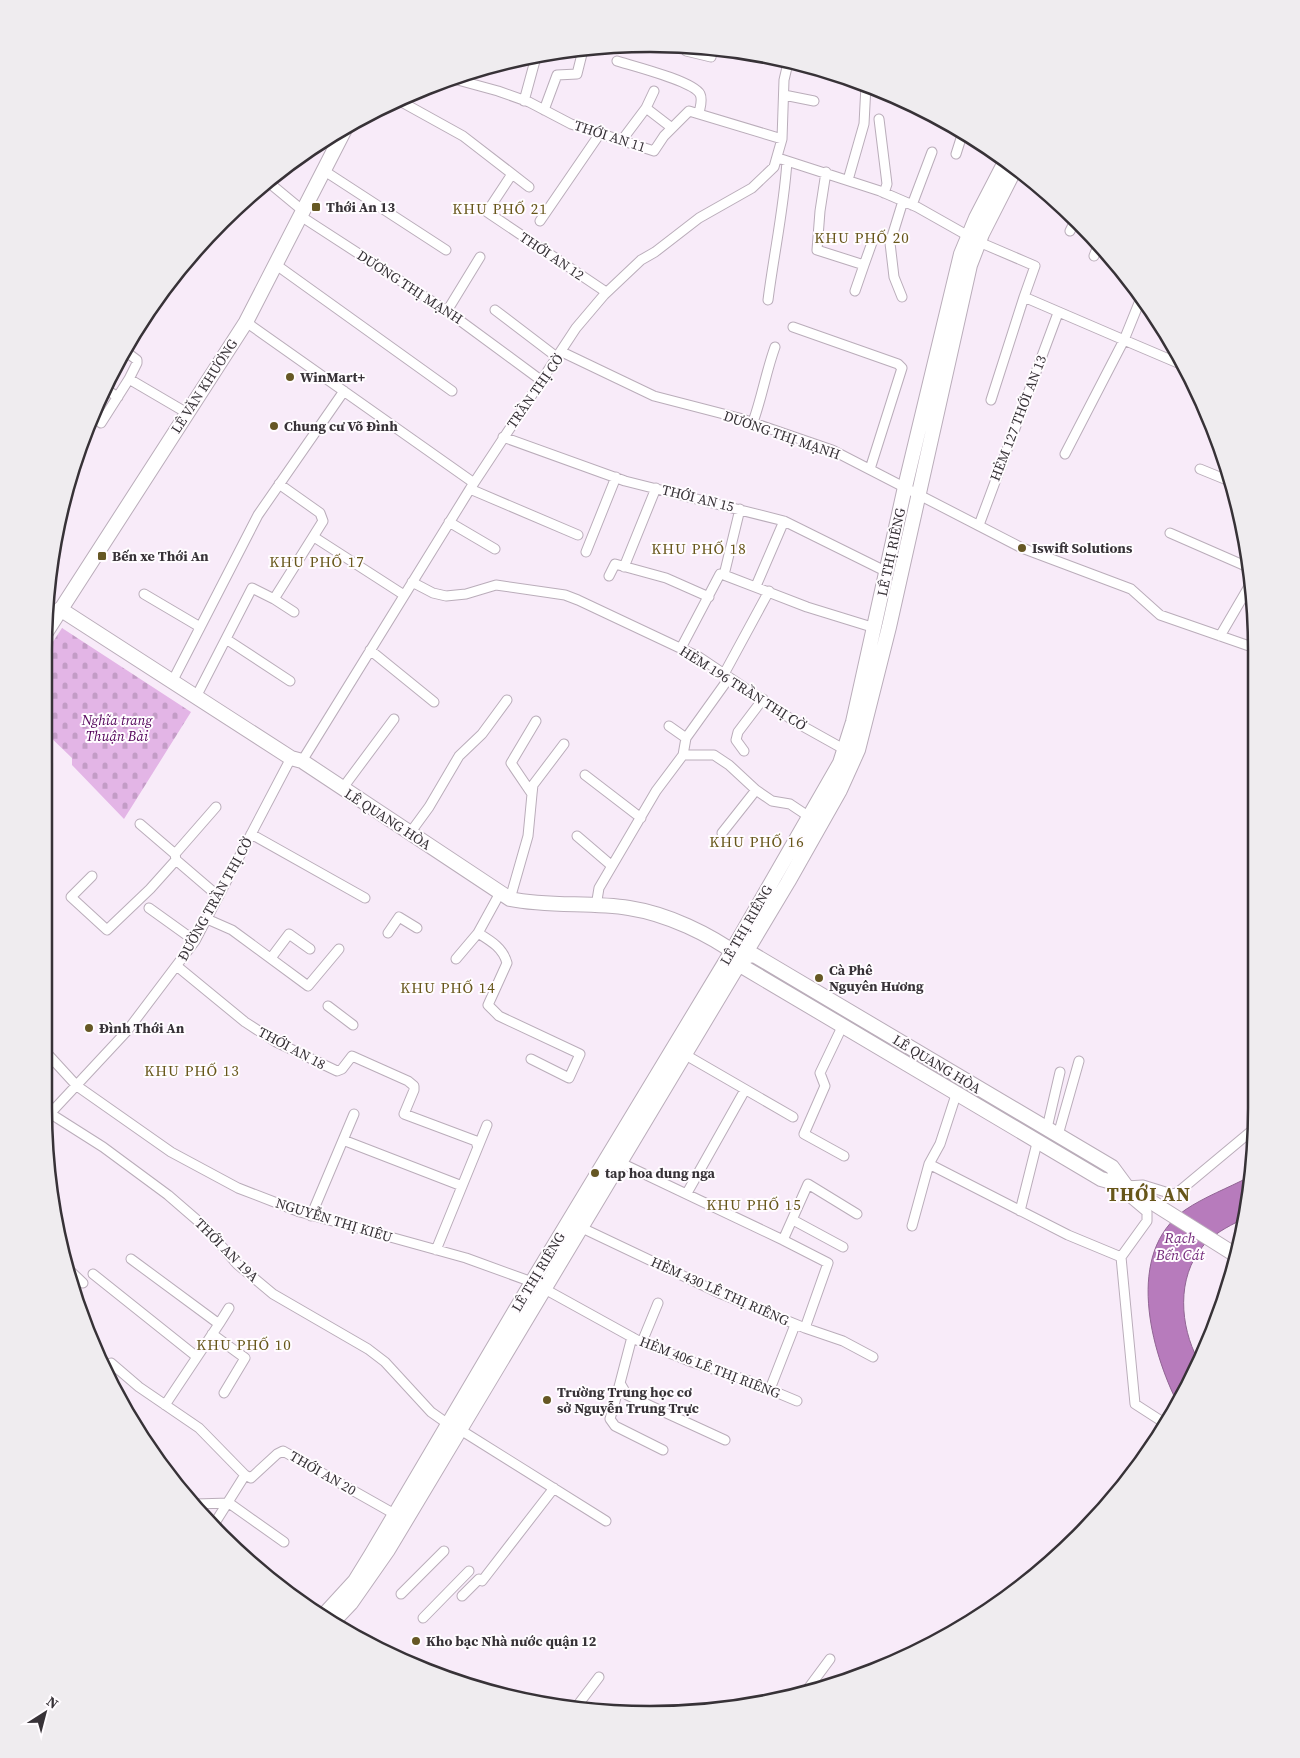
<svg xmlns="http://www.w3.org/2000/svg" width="1300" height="1758" font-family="'Source Serif 4',serif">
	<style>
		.cemetery { fill: url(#cemetery-stones) }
		.water { fill: #b77bbc; stroke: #916594 }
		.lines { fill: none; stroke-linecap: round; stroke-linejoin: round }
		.street-casing { stroke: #baadba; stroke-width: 11 }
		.secondary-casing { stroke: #baadba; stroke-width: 16 }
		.street { stroke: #fff; stroke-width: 9 }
		.secondary { stroke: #fff; stroke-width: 14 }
		.poi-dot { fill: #665724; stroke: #fffcff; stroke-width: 2 }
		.labels { text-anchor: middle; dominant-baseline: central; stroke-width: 4; stroke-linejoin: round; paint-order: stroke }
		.street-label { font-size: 14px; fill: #373237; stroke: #fffcff }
		.poi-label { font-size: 14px; font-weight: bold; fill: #373237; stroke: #fffcff; text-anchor: start }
		.park-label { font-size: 14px; font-style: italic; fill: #520159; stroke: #fffcff }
		.neighbourhood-label { font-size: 15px; letter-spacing: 1px; fill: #67561a; stroke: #fffcff }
		.water-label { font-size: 15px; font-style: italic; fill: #742b7b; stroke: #fffcff }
		.district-label { font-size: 19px; font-weight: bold; letter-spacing: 1px; fill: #67561a; stroke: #fffcff }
		.rim { fill: none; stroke: #373237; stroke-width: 2.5 }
	</style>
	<defs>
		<pattern id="cemetery-stones" width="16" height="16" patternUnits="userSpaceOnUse" patternTransform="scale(1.25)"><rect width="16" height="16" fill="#e3b5e6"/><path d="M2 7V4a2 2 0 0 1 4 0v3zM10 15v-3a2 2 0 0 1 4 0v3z" fill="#c39cc6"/></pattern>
	</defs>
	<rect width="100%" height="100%" fill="#f8ebf9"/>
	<!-- cemetery -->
	<path class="cemetery" d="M 62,628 L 191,712 L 124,819 L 72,765 L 72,758 L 45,732 L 45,654 Z"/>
	<!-- water -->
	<path class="water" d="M 1249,1177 L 1241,1220 C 1227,1227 1212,1235 1203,1246 C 1176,1278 1180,1326 1198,1360 L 1178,1404 C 1151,1351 1124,1253 1185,1210 C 1204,1197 1228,1188 1249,1177 Z"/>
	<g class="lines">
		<!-- street casing -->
		<g class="street-casing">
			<path id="street" d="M 686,51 L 711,57 L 714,48
				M 617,61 C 633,66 693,81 700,94 C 703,100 700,107 699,113
				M 454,79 L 498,91 L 529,102 L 571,124 L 654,151 L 664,136 L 689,111 L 782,139
				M 784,95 L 814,101
				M 398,100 L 463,136 L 529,187
				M 524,101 L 536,57
				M 646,108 L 672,128
				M 544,110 L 557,75 L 577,74 L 583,50
				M 879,119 L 887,184 L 884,193
				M 622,140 L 646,108 L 654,91
				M 956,154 L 963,132
				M 778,158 L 880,191 L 917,207 L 979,242 L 1035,266 L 1024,297
				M 323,170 L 446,250
				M 826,172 L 820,211 L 817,250 L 864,265 L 855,291
				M 512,174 L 487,212 L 606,292
				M 848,180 L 864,124 L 866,85
				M 267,181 L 302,210
				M 912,205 L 932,152
				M 299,215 L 447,311 L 542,381
				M 540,221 L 601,132
				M 1070,231 L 1075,221
				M 1094,256 L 1098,246
				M 275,264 L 452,391
				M 864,265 L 874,237
				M 902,297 L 894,277 L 890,243 L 903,201
				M 1141,298 L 1124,340 L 1178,363
				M 768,300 C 774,253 784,208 787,161
				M 495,310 L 558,358
				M 447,311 L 480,257
				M 246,322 L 474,483
				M 793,327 L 898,364 L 902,368 L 870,469
				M 125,351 L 137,360 L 137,363 L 129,379 L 187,413
				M 562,352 L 654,396 L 739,418 L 832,450 L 1022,548 L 1131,589 L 1160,615 L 1252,647
				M 105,389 L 118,397
				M 991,400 L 1024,297 L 1124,340 L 1065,454
				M 753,422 C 762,397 766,372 775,347
				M 101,423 L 129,379
				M 503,437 L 625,481 L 784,521 L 887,572
				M 1200,469 L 1227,480
				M 470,489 L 578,535
				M 449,522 L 495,549
				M 979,525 L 1058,313
				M 1170,533 L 1250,568
				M 314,537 L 404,595
				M 586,552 L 616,477
				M 624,567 L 656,488
				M 724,575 L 807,607 L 875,628
				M 724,575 L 740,509
				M 609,576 L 615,564 L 666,578 L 709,597
				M 412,582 L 433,593 L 446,596 L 466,594 L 496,585 L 565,595 L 578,600 L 699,657 L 797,723 L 840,747 L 846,747
				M 756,586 L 784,521
				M 144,594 L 200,627
				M 274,599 L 294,612
				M 1220,636 L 1251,583
				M 226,639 L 290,681
				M 681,648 L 720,574 L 724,575
				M 370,650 L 434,702
				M 724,674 L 769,591
				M 173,680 L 258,515 L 344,391
				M 197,695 L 252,588 L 274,599 L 323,521 L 320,513 L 279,484
				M 669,726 L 686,738
				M 744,751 L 736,740 L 738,732 L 763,699
				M 683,755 L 714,755 L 729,765 L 756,790 L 772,801 L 790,804 L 808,816
				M 302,761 L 470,489 L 576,328 L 604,295 L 641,260 L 655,252 L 699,218 L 752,188 L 774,167 L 782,139 L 784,80 L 788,63
				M 585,775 L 641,818
				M 342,789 L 394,719
				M 532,794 L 533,785 L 564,744
				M 140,824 L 175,854
				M 410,833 L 429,807 L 459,756 L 482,734 L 507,700
				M 722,833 L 756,790
				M 251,834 L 365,898
				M 577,836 L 612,866
				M 176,860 L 175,854 L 216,807
				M 92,876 L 71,897 L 107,930 L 150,889 L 176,860 L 218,896
				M 500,893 L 478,933 C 491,941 503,948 507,963 L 488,1005 L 499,1016 L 580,1054 L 569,1078 L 531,1059
				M 510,899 L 528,836 L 532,794 L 511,763 L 536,721
				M 596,906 L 599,888 L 656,791 L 683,755 L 686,738 L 729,678
				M 149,908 L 195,941
				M 207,919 L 232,930 L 308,986 L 339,949
				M 388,933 L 399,917 L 417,928
				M 271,958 L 289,934 L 310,949
				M 456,959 L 478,933
				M 178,967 L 245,1022 L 276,1042 L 337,1071 L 342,1069 L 352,1056 L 408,1081 L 414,1086 L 414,1090 L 404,1114 L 476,1141 L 477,1145
				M 328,1006 L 353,1025
				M 842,1027 L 820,1073 L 825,1086 L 804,1134 L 844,1156
				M 44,1050 L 77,1086 L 171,1152 L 238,1188 L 300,1212 L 466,1258 L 532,1282 L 637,1340 L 689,1361 L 749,1381 L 797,1401
				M 684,1054 L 793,1117
				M 51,1114 L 103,1147 L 168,1195 L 205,1227 L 237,1264 L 273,1294 L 368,1349 L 385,1362 L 431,1412 L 448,1424
				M 45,1119 L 127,1031 L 195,941 L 291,758
				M 1047,1128 L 1060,1072
				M 1058,1135 L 1079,1061
				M 343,1140 L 462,1186
				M 619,1162 L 783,1240 L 808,1184 L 857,1214
				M 929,1164 L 1068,1235 L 1121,1257
				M 687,1193 L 745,1090
				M 1020,1211 L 1037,1143
				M 311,1216 L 354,1114
				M 793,1220 L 843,1247
				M 912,1226 L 929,1164 L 940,1144 L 956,1095
				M 580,1227 L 719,1293 L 805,1328 L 828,1263 L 783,1240
				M 436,1250 L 487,1125
				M 131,1259 L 219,1324 L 165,1405
				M 65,1266 L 83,1283
				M 93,1274 L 197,1357
				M 219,1324 L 229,1308
				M 805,1328 L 843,1341 L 873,1357
				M 212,1334 L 245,1358 L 224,1393
				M 632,1337 L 620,1383 L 627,1395 L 725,1440
				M 642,1342 L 658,1303
				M 106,1365 L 111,1363 L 139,1387 L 199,1428 L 245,1475 L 251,1478 L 277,1454 L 283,1451 L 398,1516
				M 620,1383 L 610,1419 L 615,1426 L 663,1450
				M 770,1389 L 795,1325
				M 1166,1424 L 1135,1404 L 1121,1257 L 1147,1221 L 1147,1212 L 1128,1196 L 1126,1186 L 1143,1185 L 1172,1194 L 1177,1193 L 1255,1128
				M 459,1429 L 606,1521
				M 196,1504 L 229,1503 L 284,1542
				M 213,1526 L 245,1475
				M 482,1581 L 554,1488
				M 401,1594 L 444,1551
				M 462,1596 L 479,1579
				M 423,1618 L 469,1571
				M 336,1620 L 348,1632
				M 807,1690 L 830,1659
				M 577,1706 L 599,1677"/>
		</g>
		<!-- secondary casing -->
		<g class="secondary-casing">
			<path id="secondary" d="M 60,609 L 291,758 L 302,761 L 510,899 C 549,907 590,902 629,908 C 668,914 709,934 741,957 L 745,968 L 1101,1179 L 1126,1186 L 1234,1254
				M 45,634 L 246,322 L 345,129
				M 741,957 L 754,955 L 1112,1167 L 1126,1186
				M 322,1617 L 355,1581 L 371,1555 L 532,1282 L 732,951 L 840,763 L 853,722 L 905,487 L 961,254 L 976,218 L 1005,162
				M 332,1623 L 351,1603 L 388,1550 L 788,882 L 840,790 L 858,750 L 889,627 L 970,265 L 982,234 L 1015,169"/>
		</g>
		<!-- street -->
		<use href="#street" class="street"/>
		<!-- secondary -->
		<use href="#secondary" class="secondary"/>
	</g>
	<!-- markers -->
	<g class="poi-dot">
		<rect x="311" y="202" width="10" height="10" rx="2.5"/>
		<circle cx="290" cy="377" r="5"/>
		<circle cx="274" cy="426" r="5"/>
		<circle cx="1022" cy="548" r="5"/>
		<rect x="97" y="551" width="10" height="10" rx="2.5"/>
		<circle cx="819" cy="978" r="5"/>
		<circle cx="89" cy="1028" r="5"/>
		<circle cx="595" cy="1173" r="5"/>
		<circle cx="547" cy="1400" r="5"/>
		<circle cx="416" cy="1641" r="5"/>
	</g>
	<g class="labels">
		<!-- street labels -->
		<g class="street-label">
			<text transform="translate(610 136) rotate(18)">THỚI AN 11</text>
			<text transform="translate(552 256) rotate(34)">THỚI AN 12</text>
			<text transform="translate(410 287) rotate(33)">DƯƠNG THỊ MẠNH</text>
			<text transform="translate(204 386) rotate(-57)">LÊ VĂN KHƯƠNG</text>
			<text transform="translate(535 391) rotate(-55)">TRẦN THỊ CỜ</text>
			<text transform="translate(1018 418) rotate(-69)">HẺM 127 THỚI AN 13</text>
			<text transform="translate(782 435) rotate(19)">DƯƠNG THỊ MẠNH</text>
			<text transform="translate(698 498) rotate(14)">THỚI AN 15</text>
			<text transform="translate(891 552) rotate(-78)">LÊ THỊ RIÊNG</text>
			<text transform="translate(743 688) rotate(32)">HẺM 196 TRẦN THỊ CỜ</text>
			<text transform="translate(388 819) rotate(33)">LÊ QUANG HÒA</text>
			<text transform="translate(215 899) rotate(-61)">ĐƯỜNG TRẦN THỊ CỜ</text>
			<text transform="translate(746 925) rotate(-60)">LÊ THỊ RIÊNG</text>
			<text transform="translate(292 1048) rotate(28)">THỚI AN 18</text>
			<text transform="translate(937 1064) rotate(31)">LÊ QUANG HÒA</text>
			<text transform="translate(334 1220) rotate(17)">NGUYỄN THỊ KIÊU</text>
			<text transform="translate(227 1250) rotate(45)">THỚI AN 19A</text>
			<text transform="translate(538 1272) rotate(-59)">LÊ THỊ RIÊNG</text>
			<text transform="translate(720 1291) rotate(24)">HẺM 430 LÊ THỊ RIÊNG</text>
			<text transform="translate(710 1367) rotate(21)">HẺM 406 LÊ THỊ RIÊNG</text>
			<text transform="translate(323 1473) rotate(30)">THỚI AN 20</text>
		</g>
		<!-- poi labels -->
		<g class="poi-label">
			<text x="326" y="207">Thới An 13</text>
			<text x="300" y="377">WinMart+</text>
			<text x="284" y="426">Chung cư Võ Đình</text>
			<text x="1032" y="548">Iswift Solutions</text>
			<text x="112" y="556">Bến xe Thới An</text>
			<text x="829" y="970">Cà Phê<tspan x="829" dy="16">Nguyên Hương</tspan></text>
			<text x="99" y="1028">Đình Thới An</text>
			<text x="605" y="1173">tap hoa dung nga</text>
			<text x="557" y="1392">Trường Trung học cơ<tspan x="557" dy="16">sở Nguyễn Trung Trực</tspan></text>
			<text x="426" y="1641">Kho bạc Nhà nước quận 12</text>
		</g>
		<!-- park labels -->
		<g class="park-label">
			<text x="117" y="720">Nghĩa trang<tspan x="117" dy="16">Thuận Bài</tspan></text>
		</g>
		<!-- neighbourhood labels -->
		<g class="neighbourhood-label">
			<text x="500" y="208">KHU PHỐ 21</text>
			<text x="862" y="237">KHU PHỐ 20</text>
			<text x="699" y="548">KHU PHỐ 18</text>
			<text x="317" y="561">KHU PHỐ 17</text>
			<text x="757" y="841">KHU PHỐ 16</text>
			<text x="448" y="987">KHU PHỐ 14</text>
			<text x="192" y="1070">KHU PHỐ 13</text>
			<text x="754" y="1204">KHU PHỐ 15</text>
			<text x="244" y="1344">KHU PHỐ 10</text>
		</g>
		<!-- water labels -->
		<g class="water-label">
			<text x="1180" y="1237">Rạch<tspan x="1180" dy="17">Bến Cát</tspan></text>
		</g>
		<!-- district labels -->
		<g class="district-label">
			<text x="1149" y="1194">THỚI AN</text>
		</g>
	</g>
	<!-- crop -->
	<path d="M0 0H1300V1758H0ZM650 52H650A598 598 0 0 1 1248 650V1108A598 598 0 0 1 650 1706H650A598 598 0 0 1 52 1108V650A598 598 0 0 1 650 52Z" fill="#efecef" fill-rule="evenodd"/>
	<path class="rim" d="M650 52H650A598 598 0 0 1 1248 650V1108A598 598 0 0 1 650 1706H650A598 598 0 0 1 52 1108V650A598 598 0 0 1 650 52Z"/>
	<!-- north arrow -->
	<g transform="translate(45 1713) rotate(36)" stroke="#fffcff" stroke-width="4" paint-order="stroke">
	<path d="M0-4L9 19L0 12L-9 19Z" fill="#373237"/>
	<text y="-8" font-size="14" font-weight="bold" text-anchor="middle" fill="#373237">N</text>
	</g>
</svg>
